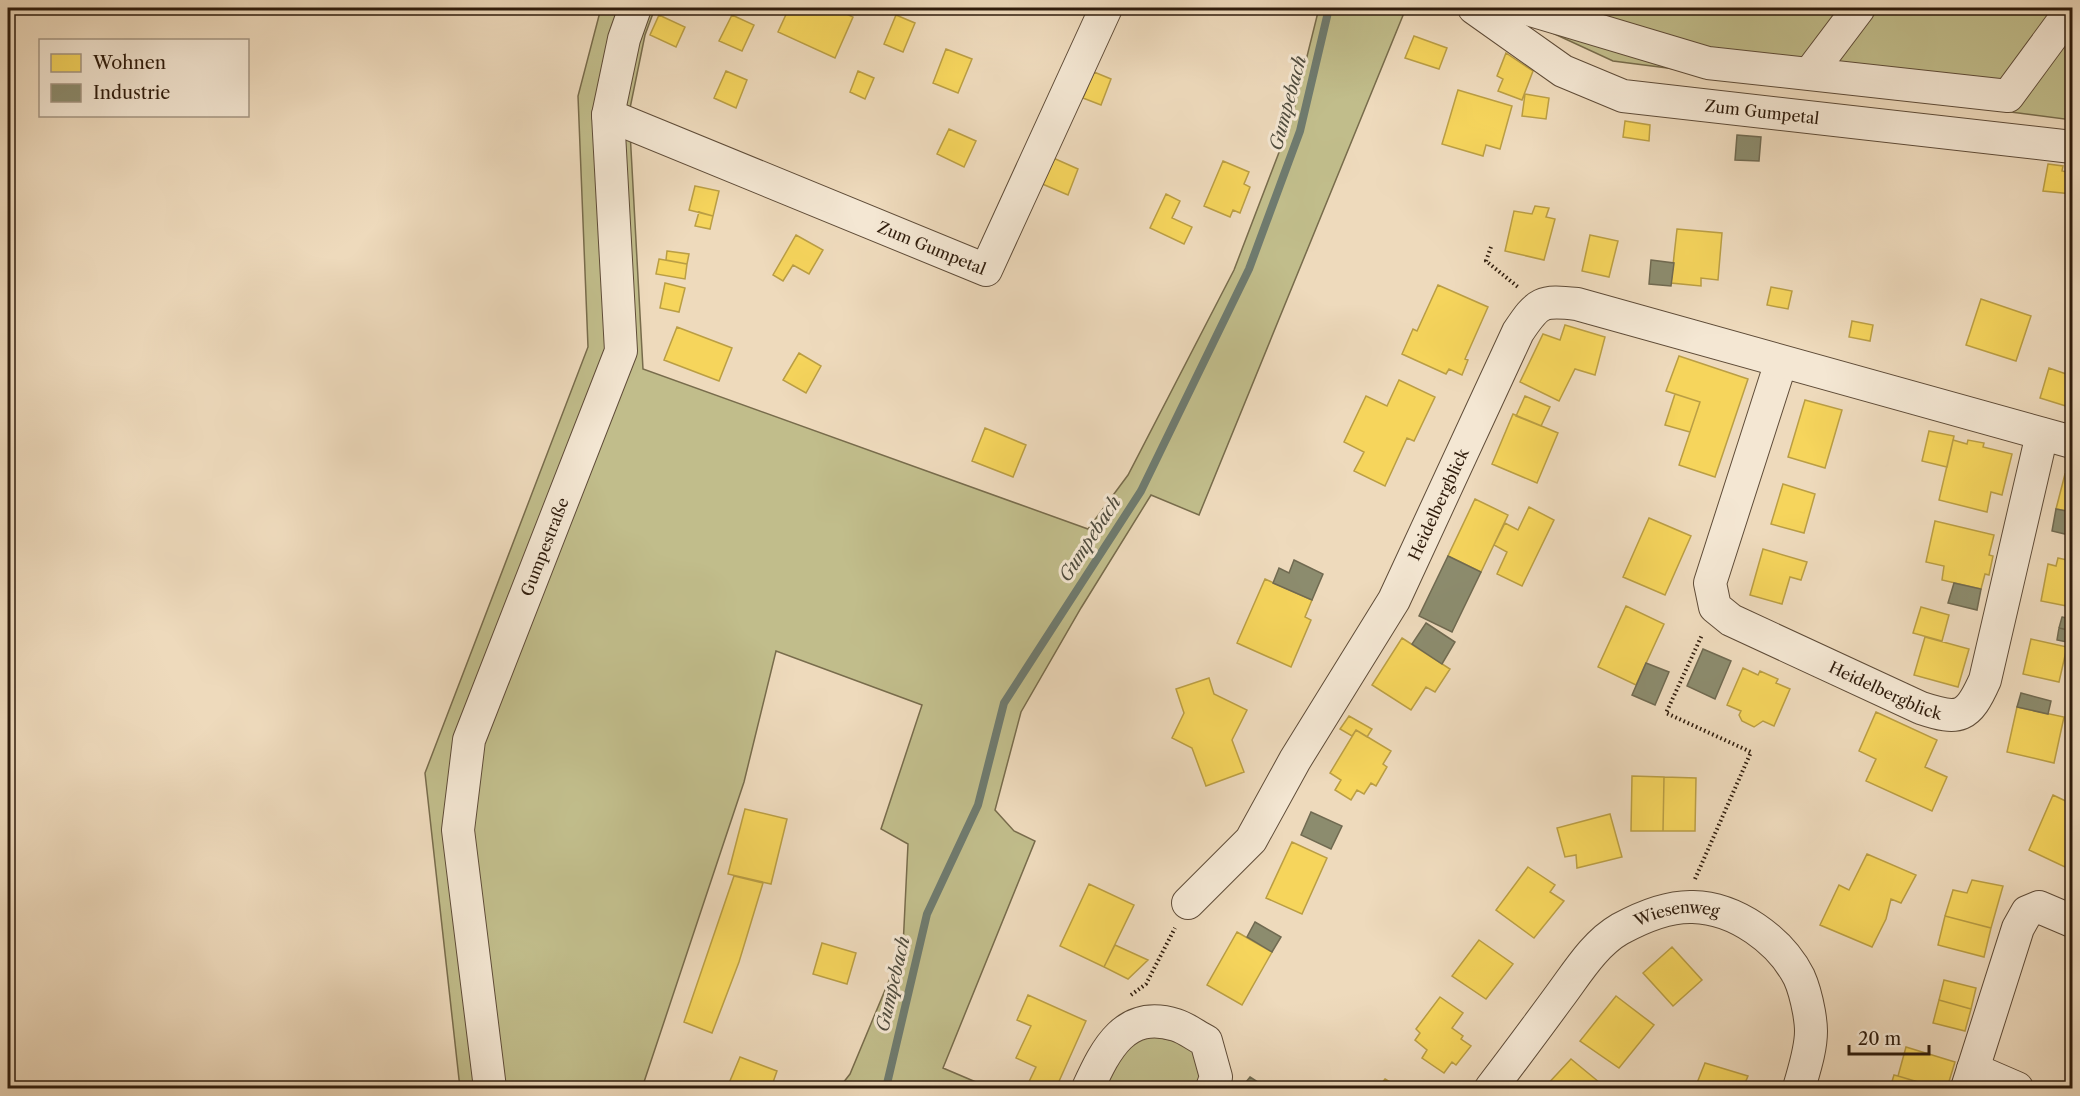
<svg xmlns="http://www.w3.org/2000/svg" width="2080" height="1096" font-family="'Libre Caslon Text',serif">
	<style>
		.green { fill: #c1bd8b; stroke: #786c4c; stroke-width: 1.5 }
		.homes { fill: #f6d55c; stroke: #ba9e44; stroke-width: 1.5 }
		.industry { fill: #8c8c6e; stroke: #706a51; stroke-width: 1.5 }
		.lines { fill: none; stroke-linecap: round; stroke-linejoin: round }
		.stream { stroke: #6f7b6f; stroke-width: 8 }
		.minor-casing { stroke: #5f4c38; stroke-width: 34 }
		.path { stroke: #2f1c0c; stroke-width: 4; stroke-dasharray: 1.5 3; stroke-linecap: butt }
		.minor { stroke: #f4e7d3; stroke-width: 32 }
		.labels { text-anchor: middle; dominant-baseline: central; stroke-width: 6; stroke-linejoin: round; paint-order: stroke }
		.street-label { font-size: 16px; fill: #2f1c0c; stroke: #f4e7d3 }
		.water-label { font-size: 18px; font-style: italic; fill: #4f4c3e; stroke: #f4e7d3 }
	</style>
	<rect width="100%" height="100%" fill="#eedabc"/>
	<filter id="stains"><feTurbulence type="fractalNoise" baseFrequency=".00333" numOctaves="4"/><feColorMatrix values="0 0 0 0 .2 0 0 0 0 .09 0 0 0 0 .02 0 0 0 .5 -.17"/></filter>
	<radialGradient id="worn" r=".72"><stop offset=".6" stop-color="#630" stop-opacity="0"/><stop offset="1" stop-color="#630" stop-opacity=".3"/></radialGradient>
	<!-- green -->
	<path class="green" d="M 601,8 L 655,8 L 645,35 L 629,113 L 643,369 L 1088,529 L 1128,475 L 1234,270 L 1291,121 L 1319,8 L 1406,8 L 1199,515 L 1151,495 L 1081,608 L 1021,712 L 995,810 L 1014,831 L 1035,841 L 943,1068 L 990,1088 L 839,1088 L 850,1074 L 903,947 L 908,844 L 881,829 L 922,705 L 776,651 L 744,782 L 642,1088 L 460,1088 L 425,773 L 588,347 L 578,96 Z
		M 1501,8 L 2072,8 L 2072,120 L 1613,61 L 1509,13 Z
		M 1147,1035 L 1195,1045 L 1202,1088 L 1101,1088 L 1127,1047 Z"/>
	<!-- homes -->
	<path class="homes" d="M 789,8 L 808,8 L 819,13 L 821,8 L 834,8 L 853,17 L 835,58 L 778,32 Z
		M 659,15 L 685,27 L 676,47 L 650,35 Z
		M 732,15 L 754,25 L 742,51 L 719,41 Z
		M 896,15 L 915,23 L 903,52 L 884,44 Z
		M 1414,36 L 1447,48 L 1439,69 L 1405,58 Z
		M 946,49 L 972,59 L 958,93 L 933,83 Z
		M 1506,53 L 1533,71 L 1522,100 L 1498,91 L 1503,79 L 1497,76 Z
		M 726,71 L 747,80 L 736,108 L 714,98 Z
		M 858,71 L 874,78 L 865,99 L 850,92 Z
		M 1094,72 L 1111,79 L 1101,105 L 1083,98 Z
		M 1458,90 L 1512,106 L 1500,149 L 1486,145 L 1483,156 L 1442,144 Z
		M 1525,94 L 1549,98 L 1546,119 L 1522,116 Z
		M 1625,121 L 1650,125 L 1649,141 L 1623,137 Z
		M 949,129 L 976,141 L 964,167 L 937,154 Z
		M 1051,157 L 1078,169 L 1068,195 L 1040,183 Z
		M 1223,161 L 1249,172 L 1244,184 L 1250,187 L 1240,213 L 1233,210 L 1230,217 L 1204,206 Z
		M 2048,164 L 2063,166 L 2062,171 L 2072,173 L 2072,194 L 2043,191 Z
		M 695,186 L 719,191 L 713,216 L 689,210 Z
		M 1166,194 L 1180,201 L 1172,218 L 1192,227 L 1184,244 L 1150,228 Z
		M 1535,206 L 1549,208 L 1546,217 L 1555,219 L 1544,260 L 1505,251 L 1514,211 L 1532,214 Z
		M 699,212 L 713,216 L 710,229 L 695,226 Z
		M 1677,229 L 1722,233 L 1718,280 L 1701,278 L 1701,286 L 1671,283 Z
		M 796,235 L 823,250 L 809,274 L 793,265 L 783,281 L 773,275 Z
		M 1590,235 L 1618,241 L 1609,277 L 1582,271 Z
		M 667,251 L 689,254 L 687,264 L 666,260 Z
		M 659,259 L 687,264 L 685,279 L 656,274 Z
		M 665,283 L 685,288 L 679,312 L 660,308 Z
		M 1438,285 L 1488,307 L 1465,359 L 1468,360 L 1462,375 L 1449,369 L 1446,374 L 1402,354 L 1413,329 L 1417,331 Z
		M 1771,287 L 1792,291 L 1788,309 L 1767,305 Z
		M 1981,299 L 2031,316 L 2016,361 L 1966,345 Z
		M 1852,321 L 1873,325 L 1870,341 L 1849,337 Z
		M 1565,325 L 1605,337 L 1595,375 L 1575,369 L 1559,401 L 1520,382 L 1543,334 L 1560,340 Z
		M 677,327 L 732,348 L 719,381 L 664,360 Z
		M 799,353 L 821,366 L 806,393 L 783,380 Z
		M 1679,356 L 1748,379 L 1715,477 L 1679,465 L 1700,402 L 1666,391 Z
		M 2049,368 L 2072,376 L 2072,395 L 2069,407 L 2040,398 Z
		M 1399,380 L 1435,397 L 1414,441 L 1407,438 L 1385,486 L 1354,471 L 1364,452 L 1344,442 L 1366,396 L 1387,406 Z
		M 1675,394 L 1700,402 L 1690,432 L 1665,425 Z
		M 1525,396 L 1550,407 L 1541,426 L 1516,416 Z
		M 1805,400 L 1842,410 L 1825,468 L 1788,457 Z
		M 1513,414 L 1558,433 L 1537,483 L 1492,464 Z
		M 985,428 L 1026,445 L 1013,477 L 972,461 Z
		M 1929,431 L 1954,436 L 1947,467 L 1922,461 Z
		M 1953,440 L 1967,444 L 1968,440 L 1984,443 L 1983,447 L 2012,454 L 2002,495 L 1991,492 L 1987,512 L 1939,500 Z
		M 2065,474 L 2072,476 L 2072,512 L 2056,509 Z
		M 1783,484 L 1815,494 L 1804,533 L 1771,524 Z
		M 1475,499 L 1508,515 L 1481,572 L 1448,556 Z
		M 1529,507 L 1554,520 L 1522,586 L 1497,574 L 1507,552 L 1494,545 L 1505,523 L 1518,530 Z
		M 1649,518 L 1691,536 L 1665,595 L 1623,577 Z
		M 1935,521 L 1994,535 L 1989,555 L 1993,556 L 1989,575 L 1985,574 L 1981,589 L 1942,580 L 1944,566 L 1926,562 Z
		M 1763,549 L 1807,562 L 1801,580 L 1790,577 L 1782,604 L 1750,595 Z
		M 2058,558 L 2072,561 L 2072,607 L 2041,601 L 2048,564 L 2056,566 Z
		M 1265,579 L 1312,600 L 1305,617 L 1311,620 L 1291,667 L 1237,643 Z
		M 1626,606 L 1664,624 L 1636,685 L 1598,667 Z
		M 1921,607 L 1949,615 L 1942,641 L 1913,633 Z
		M 1925,637 L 1969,649 L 1958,687 L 1914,675 Z
		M 1402,638 L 1450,669 L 1435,692 L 1426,687 L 1411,710 L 1372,685 Z
		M 2031,639 L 2067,647 L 2059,682 L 2023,674 Z
		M 1743,668 L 1758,675 L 1760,671 L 1778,679 L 1776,683 L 1790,689 L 1774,726 L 1763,721 L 1754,727 L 1742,721 L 1739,715 L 1741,711 L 1727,705 Z
		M 1209,678 L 1214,694 L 1247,710 L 1232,740 L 1244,772 L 1206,786 L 1192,748 L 1172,738 L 1184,713 L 1176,689 Z
		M 2017,707 L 2064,717 L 2054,763 L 2007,752 Z
		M 1876,712 L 1937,740 L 1925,767 L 1947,777 L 1932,811 L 1866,781 L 1876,759 L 1859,751 Z
		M 1349,716 L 1372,729 L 1367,737 L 1356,730 L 1352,736 L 1340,729 Z
		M 1356,730 L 1391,751 L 1383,764 L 1387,767 L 1376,786 L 1371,783 L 1364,794 L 1357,790 L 1351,800 L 1335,790 L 1341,780 L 1330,773 Z
		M 1632,776 L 1664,777 L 1663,831 L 1631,831 Z
		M 1664,777 L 1696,778 L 1695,831 L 1663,831 Z
		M 2053,795 L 2072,804 L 2072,851 L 2065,867 L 2029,850 Z
		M 745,809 L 787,819 L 771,884 L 728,874 Z
		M 1610,814 L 1622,857 L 1577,868 L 1576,855 L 1565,857 L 1557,828 Z
		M 1292,842 L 1327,858 L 1302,914 L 1266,898 Z
		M 1867,854 L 1916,875 L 1901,903 L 1891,899 L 1886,919 L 1872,947 L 1820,925 L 1839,885 L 1849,890 Z
		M 1528,867 L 1555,885 L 1550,892 L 1564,901 L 1534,938 L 1496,910 Z
		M 734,876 L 763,883 L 739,962 L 712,1033 L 684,1022 Z
		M 1972,880 L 2003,886 L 1991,928 L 1945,916 L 1953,890 L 1967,893 Z
		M 1089,884 L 1134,905 L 1104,967 L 1060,946 Z
		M 1945,916 L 1991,928 L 1984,957 L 1938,945 Z
		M 1237,932 L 1272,952 L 1242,1005 L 1207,985 Z
		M 1479,940 L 1513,964 L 1486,999 L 1452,976 Z
		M 822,943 L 856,953 L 847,984 L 813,974 Z
		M 1115,945 L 1148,960 L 1128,979 L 1104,967 Z
		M 1672,947 L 1702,980 L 1673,1006 L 1643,973 Z
		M 1944,980 L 1976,988 L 1971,1009 L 1939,1000 Z
		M 1028,995 L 1086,1021 L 1056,1088 L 1026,1088 L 1036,1067 L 1016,1058 L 1031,1026 L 1017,1020 Z
		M 1616,996 L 1654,1025 L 1619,1068 L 1580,1041 Z
		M 1440,997 L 1463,1013 L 1452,1028 L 1463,1036 L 1461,1039 L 1471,1046 L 1456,1065 L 1452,1062 L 1444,1073 L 1422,1058 L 1427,1050 L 1415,1040 L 1420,1033 L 1416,1029 Z
		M 1939,1000 L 1971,1009 L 1965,1031 L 1933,1023 Z
		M 1906,1047 L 1955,1062 L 1947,1088 L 1938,1088 L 1898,1076 Z
		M 740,1057 L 777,1071 L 771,1088 L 727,1088 Z
		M 1571,1059 L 1605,1087 L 1603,1088 L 1544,1088 Z
		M 1705,1063 L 1748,1076 L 1743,1088 L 1695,1088 Z
		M 1894,1075 L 1898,1076 L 1938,1088 L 1890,1088 Z
		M 1385,1079 L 1400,1088 L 1378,1088 Z"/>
	<!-- industry -->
	<path class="industry" d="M 1737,135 L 1761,137 L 1759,161 L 1735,160 Z
		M 1651,260 L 1674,263 L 1671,286 L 1649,284 Z
		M 2056,509 L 2072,512 L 2069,535 L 2052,531 Z
		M 1448,556 L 1481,572 L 1452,632 L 1419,616 Z
		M 1294,560 L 1323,574 L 1312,600 L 1273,583 L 1279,568 L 1289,573 Z
		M 1954,583 L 1981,589 L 1977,610 L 1948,603 Z
		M 2062,617 L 2072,619 L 2072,631 L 2059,628 Z
		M 1426,623 L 1455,642 L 1442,664 L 1412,644 Z
		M 2059,628 L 2072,631 L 2072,643 L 2057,640 Z
		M 1703,649 L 1731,661 L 1715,699 L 1687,686 Z
		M 1646,663 L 1669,672 L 1655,705 L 1632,695 Z
		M 2021,693 L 2051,701 L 2048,714 L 2017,707 Z
		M 1311,812 L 1342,826 L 1331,849 L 1301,835 Z
		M 1255,922 L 1281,937 L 1272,952 L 1247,937 Z
		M 1250,1077 L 1267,1088 L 1244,1088 L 1242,1087 Z"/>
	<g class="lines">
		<!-- stream -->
		<path class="stream" d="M 886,1088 L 927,914 L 978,805 L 1004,703 L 1141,491 L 1249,269 L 1300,131 L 1329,8"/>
		<!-- minor casing -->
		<g class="minor-casing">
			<g id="minor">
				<path id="s1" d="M 1474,8 L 1563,71 L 1623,96 L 2072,147"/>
				<path d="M 1524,8 L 1708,63 L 2008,96 L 2072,9"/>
				<path d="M 1810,73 L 1859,8"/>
				<path id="s2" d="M 608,115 L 986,270 L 1106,8"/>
				<path id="s3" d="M 1781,362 L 1710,583 L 1715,607 L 1731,620 L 1921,708 C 1960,721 1968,718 1985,680 L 2042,434"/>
				<path id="s4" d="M 1188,903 L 1251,840 L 1295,760 L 1394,600 L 1518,332 C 1538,302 1541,300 1577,304 L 2072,442"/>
				<path d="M 1973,1069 L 2017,1088"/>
				<path id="s5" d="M 490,1088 L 458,830 L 469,740 L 621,351 L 608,115 L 624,39 L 635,8"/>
				<path d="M 1088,1088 C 1106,1049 1125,1009 1176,1025 C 1186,1028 1196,1036 1206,1041 L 1216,1077 L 1212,1088"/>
				<path id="s6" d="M 1491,1088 C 1514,1058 1537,1027 1559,997 C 1577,973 1594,944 1620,929 C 1642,917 1668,906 1693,907 C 1736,908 1780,940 1799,977 C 1804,988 1807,1001 1809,1012 C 1810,1018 1811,1025 1811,1031 C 1811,1050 1804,1070 1799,1088"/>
				<path d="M 1967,1088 L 2018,928 L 2027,912 L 2039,907 L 2072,921"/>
			</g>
		</g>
		<!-- path -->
		<path class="path" d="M 1491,247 L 1486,261 L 1518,287
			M 1695,879 L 1751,752 L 1666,713 L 1702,635
			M 1131,995 L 1146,984 L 1175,928"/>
		<!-- minor -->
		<use href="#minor" class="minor"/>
	</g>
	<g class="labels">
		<!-- street labels -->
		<g class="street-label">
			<text stroke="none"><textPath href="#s1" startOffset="314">Zum Gumpetal</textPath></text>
			<text stroke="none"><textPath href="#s2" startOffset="350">Zum Gumpetal</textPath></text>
			<text stroke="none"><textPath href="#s4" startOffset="474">Heidelbergblick</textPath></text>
			<text stroke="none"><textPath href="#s5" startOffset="558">Gumpestraße</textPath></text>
			<text stroke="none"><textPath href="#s3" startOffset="447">Heidelbergblick</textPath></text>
			<text stroke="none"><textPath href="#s6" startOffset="266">Wiesenweg</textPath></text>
		</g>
		<!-- water labels -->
		<g class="water-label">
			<text transform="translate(1288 103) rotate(-75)">Gumpebach</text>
			<text transform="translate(1090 539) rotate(-57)">Gumpebach</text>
			<text transform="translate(893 984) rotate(-77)">Gumpebach</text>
		</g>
	</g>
	<!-- margin -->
	<rect width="2080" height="1096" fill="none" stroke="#eedabc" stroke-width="30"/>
	<rect x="9" y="9" width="2062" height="1078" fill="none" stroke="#2f1c0c" stroke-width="3"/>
	<rect x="15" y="15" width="2050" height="1066" fill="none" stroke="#2f1c0c" stroke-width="1.5"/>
	<!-- legend -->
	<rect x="39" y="39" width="210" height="78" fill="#f4e7d3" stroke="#a59683" stroke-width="1.5"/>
	<rect x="51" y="54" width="30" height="18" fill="#f6d55c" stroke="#a59683" stroke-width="1.5"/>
	<text x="93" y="69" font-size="18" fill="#2f1c0c">Wohnen</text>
	<rect x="51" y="84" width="30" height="18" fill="#8c8c6e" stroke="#a59683" stroke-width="1.5"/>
	<text x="93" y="99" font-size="18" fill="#2f1c0c">Industrie</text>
	<!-- scale -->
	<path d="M1849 1045v9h80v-9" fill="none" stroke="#2f1c0c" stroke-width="3"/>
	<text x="1858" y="1045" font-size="18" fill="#2f1c0c" stroke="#f4e7d3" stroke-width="4.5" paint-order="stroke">20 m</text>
	<rect width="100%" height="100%" filter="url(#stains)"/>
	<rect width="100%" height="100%" fill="url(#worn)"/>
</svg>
